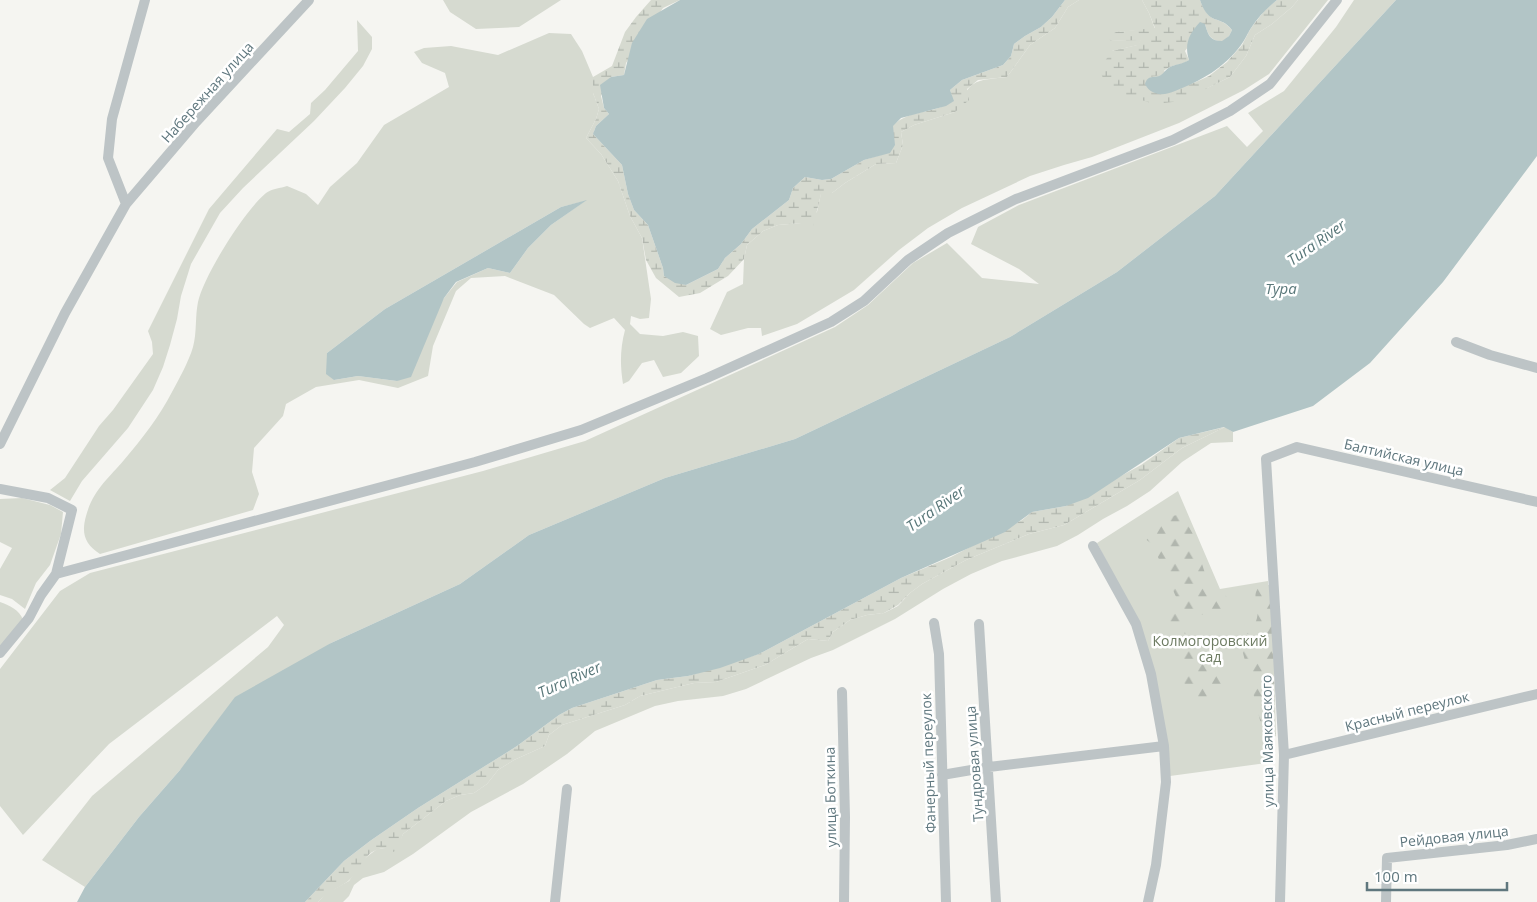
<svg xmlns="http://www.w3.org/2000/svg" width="1537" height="902" font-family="'Open Sans',sans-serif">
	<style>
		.green { fill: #d6dad0; fill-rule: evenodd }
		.forest { fill: url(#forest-firs) }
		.wetland { fill: url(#wetland-marsh) }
		.water { fill: #b2c5c6 }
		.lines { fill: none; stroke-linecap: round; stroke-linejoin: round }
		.minor { stroke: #bdc4c6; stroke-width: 10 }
		.labels { text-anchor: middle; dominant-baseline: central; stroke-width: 5; stroke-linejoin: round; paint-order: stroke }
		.street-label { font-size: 14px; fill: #5f777e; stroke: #fff }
		.park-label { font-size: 14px; fill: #6d7b62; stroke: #fff }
		.water-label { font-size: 15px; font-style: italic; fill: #5a787a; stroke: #fff }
	</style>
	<defs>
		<pattern id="forest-firs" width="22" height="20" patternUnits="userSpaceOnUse" patternTransform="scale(1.25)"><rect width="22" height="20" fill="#d6dad0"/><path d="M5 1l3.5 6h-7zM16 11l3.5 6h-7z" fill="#b1b6ae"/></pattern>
		<pattern id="wetland-marsh" width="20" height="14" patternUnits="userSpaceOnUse" patternTransform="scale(1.25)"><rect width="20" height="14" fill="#d6dad0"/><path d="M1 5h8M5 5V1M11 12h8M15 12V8" fill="none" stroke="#b1b6ae"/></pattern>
	</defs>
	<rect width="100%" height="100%" fill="#f5f5f1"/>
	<!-- green -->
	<path class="green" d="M 443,0 L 561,0 L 519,27 L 476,29 L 450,12 Z
		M 1079,0 L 1142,0 L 1149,13 L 1155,29 L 1116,32 L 1111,41 L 1142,39 L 1138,45 L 1112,51 L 1207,88 L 1230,77 L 1246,56 L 1255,35 L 1272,24 L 1292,7 L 1298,0 L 1328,0 L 1269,74 L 1244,90 L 1179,123 L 1092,157 L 1064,165 L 1030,176 L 962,208 L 928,228 L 899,250 L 854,290 L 797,324 L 762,336 L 761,328 L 748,328 L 721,335 L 710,329 L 727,292 L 743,284 L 744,259 L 747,245 L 763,231 L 778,225 L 801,223 L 817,212 L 821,193 L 832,193 L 845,183 L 876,164 L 896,163 L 903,145 L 901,132 L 914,125 L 955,112 C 972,79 971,81 1007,77 L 1030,45 L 1055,28 L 1068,7 Z
		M 1354,0 L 1396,0 L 1215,196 L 1117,272 L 1010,337 L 795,439 L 665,478 L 529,535 L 460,584 L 331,643 L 180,770 L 139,817 L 85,887 L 42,860 L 92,796 L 268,647 L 284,625 L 277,616 L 109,744 L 23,835 L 0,806 L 0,669 L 60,591 L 90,573 L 483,471 L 585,441 L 835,327 L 868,305 L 913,263 L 947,243 L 982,278 L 1039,284 L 1019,269 L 971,244 L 978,227 L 1019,205 L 1227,126 L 1247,147 L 1263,131 L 1248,113 L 1284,91 L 1336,27 Z
		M 357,20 L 372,37 L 372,49 L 363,66 L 345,88 L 314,121 L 243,188 L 220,213 L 191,264 L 181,296 L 177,319 L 170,345 L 163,367 L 153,390 L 128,428 L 82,481 L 70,501 L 50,490 L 65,478 L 99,426 L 113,410 L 153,354 L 152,342 L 148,331 L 209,209 L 277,129 L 289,132 L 310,114 L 311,103 L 325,90 L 358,51 Z
		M 549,33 L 571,34 L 582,51 L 593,77 L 593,93 L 599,109 L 596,119 L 586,138 L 601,154 L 618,181 L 630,216 L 642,238 L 651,299 L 649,318 L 640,319 L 631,316 L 630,324 L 640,334 L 663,336 L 683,332 L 698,336 L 699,356 L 681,373 L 663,377 L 654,360 L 642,363 L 629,381 L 623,384 C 620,365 620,349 625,330 L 614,318 L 590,328 L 584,324 L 554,295 L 505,276 L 471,278 L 456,291 L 433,346 L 428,376 L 398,388 L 359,380 L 316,387 L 286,404 L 283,416 L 254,448 L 252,472 L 259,494 L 253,510 L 100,554 C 85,544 81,534 86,516 C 93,490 108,479 124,460 C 142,439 159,417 172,392 C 179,379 189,361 193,347 C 197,333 195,316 198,302 C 204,275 245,210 266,193 C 271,189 281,188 287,186 L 306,194 L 318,205 L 330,187 L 357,163 L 384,125 L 449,87 L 445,73 L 422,63 L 414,52 L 424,48 L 451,46 L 498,55 ZM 585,201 L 551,225 L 528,248 L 510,273 L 488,268 L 457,282 L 444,298 L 397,381 L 358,376 L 334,380 L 327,353 L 385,309 L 561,207 Z
		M 1225,427 L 1233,432 L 1233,442 L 1211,443 L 1182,462 L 1150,491 L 1127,506 L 1103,519 L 1078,535 L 1057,546 L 1002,561 L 971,574 L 943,589 L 895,619 L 833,650 L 811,658 L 746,689 L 723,696 L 678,701 L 655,706 L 595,731 L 567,754 L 523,784 L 471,812 L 413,854 L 384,872 L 363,878 L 354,885 L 349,896 L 343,902 L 318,902 L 327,893 L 349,881 L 364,859 L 377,849 L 385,848 L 400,841 L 403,834 L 446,801 L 460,795 L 474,793 L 487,784 L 498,770 L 514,760 L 545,746 L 549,735 L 562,725 L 625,705 L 640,696 L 694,683 L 716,682 L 765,665 L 808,639 L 828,641 L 833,632 L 850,620 L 867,615 L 884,613 L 898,606 L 910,593 L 922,584 L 966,560 L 1029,534 L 1064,525 L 1140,480 L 1182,448 Z
		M 1178,491 L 1220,589 L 1268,581 L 1273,762 L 1170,776 L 1139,623 L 1097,543 Z
		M 22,498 L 50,505 L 63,512 L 61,534 L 50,565 L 36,583 L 25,609 L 12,599 L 0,595 L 0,569 L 12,548 L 0,542 L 0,499 Z
		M 0,602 C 9,605 20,610 23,620 L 0,648 Z"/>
	<!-- forest -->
	<path class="forest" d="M 1177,515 C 1200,530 1197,559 1209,582 C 1214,590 1227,592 1231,604 L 1228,609 C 1211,612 1195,613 1184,628 L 1188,644 L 1194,657 L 1209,661 L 1220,675 L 1224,690 L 1219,701 C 1182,702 1187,690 1179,661 C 1175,648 1171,636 1166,623 L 1176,611 L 1177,599 L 1152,544 L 1144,538 L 1146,526 L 1158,519 Z
		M 1264,583 L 1269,585 L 1272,591 L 1276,736 L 1267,741 L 1264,736 L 1241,645 C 1243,634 1255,629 1257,618 C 1260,605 1248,592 1264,583 Z"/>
	<!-- wetland -->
	<path class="wetland" d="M 651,0 L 680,0 L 663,8 L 626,63 L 624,75 L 611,77 L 601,96 L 604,108 L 609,114 L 596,126 L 593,134 L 622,165 L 628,194 L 634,210 L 648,225 L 663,268 L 664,276 L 686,285 L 718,269 L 725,258 L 741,244 L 752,229 L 789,200 L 793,188 L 805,177 L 822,180 L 831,179 L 864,160 L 890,152 L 893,135 L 892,126 C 912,108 932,115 953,101 L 950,90 L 962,80 L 1003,65 L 1011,56 L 1014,44 L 1025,36 L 1041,27 L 1052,17 L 1065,0 L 1079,0 L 1068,7 L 1055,28 L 1030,45 L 1007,77 L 978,80 L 967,89 L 969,100 L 955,112 L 914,125 L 901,132 L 903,145 L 896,163 L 876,164 L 845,183 L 832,193 L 821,194 L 813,227 L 801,223 L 778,225 L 763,231 L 747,245 L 744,259 L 728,276 L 700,293 L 679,297 L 656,278 L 646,260 L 642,238 L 630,216 L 618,181 L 601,154 L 586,138 L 596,119 L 599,109 L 593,93 L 593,77 L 612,66 L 625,32 L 636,17 Z
		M 1142,0 L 1200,0 C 1210,27 1219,14 1232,30 L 1229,36 L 1222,42 C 1210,40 1208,35 1205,24 L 1185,51 L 1189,60 C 1183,65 1175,64 1168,68 C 1158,74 1165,75 1149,77 L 1169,94 L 1209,76 L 1227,62 L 1242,45 L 1251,28 L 1265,10 L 1277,0 L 1298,0 L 1292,7 L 1272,24 L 1255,35 L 1246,56 L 1230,77 L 1181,101 L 1154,104 L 1129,96 L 1108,87 L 1101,74 L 1105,61 L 1112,51 L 1137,45 L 1141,40 L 1111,41 L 1107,37 L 1116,32 L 1155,28 L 1149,13 Z
		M 1225,427 L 1182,448 L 1140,480 L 1064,525 L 1029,534 L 966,560 L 922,584 L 910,593 L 898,605 L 884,613 L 867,615 L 850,620 L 833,632 L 828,641 L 808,639 L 765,665 L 716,682 L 694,683 L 640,696 L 625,705 L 562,725 L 549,735 L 545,746 L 514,760 L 498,770 L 487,784 L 474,793 L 460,795 L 446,801 L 403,834 L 398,850 L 390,853 L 385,848 C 362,850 362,871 347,882 C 336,889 328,892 318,902 L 305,902 L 344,861 L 370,841 L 418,808 L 517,746 L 559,715 L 572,708 L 657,680 L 688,676 L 759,654 L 901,578 L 951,557 L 1022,520 L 1032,512 L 1066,506 L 1141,465 L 1179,438 Z"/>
	<!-- water -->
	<path class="water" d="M 680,0 L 1065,0 L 1052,17 L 1041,27 L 1025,36 L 1014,44 L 1011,56 L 1003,65 L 962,80 L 950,90 L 954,101 L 946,106 L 901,118 L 893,126 L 895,145 L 890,153 L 864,160 L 831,179 L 822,180 L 805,177 L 793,188 L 789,200 L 752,229 L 741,244 L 725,258 L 718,269 L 686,285 L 675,283 L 664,276 L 663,268 L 648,225 L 634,210 L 628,194 L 622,165 L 593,134 L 596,126 L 609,114 L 604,108 L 600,85 L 611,77 L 624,75 L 632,43 L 647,19 Z
		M 1200,0 L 1277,0 C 1267,8 1258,17 1251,28 C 1247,34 1245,40 1241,45 C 1224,68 1201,81 1175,91 C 1164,96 1151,96 1145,84 C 1148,74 1154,79 1161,75 C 1164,73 1166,69 1170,67 C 1176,64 1183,64 1189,60 C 1184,44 1189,34 1200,22 L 1205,24 C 1208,35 1210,41 1222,41 L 1229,36 L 1232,30 C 1220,14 1209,27 1200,0 Z
		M 1396,0 L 1537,0 L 1537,156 L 1443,282 L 1370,363 L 1313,406 L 1233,432 L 1224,427 L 1179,438 L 1088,498 L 1066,506 L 1032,512 L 1005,532 L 901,578 L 759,654 L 720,668 L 688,676 L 657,680 L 572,708 L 559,715 L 517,746 L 418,808 L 370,841 L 344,861 L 305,902 L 77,902 L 85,887 L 139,817 L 180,770 L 235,697 L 331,643 L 460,584 L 529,535 L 665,478 L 795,439 L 1010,337 L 1117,272 L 1215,196 Z
		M 587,200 L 551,225 L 528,248 L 510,273 L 488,268 L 456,282 L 444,298 L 411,377 L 397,381 L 358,376 L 334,380 L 326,374 L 327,353 L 385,309 L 561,207 Z"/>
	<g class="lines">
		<!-- minor -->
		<path class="minor" d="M 126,204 L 108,158 L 112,119 L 145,0
			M 1456,342 L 1490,355 L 1537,368
			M 0,444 L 65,313 L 126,204 L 196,122 L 309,0
			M 0,489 L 48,498 L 72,510 L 56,574 L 41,595 L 29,618 L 0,653
			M 1093,546 L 1136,624 L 1151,674 L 1164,746 L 1166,782 L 1156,865 L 1148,902
			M 56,574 L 475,462 L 581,430 L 707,378 L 831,322 L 864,301 L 908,260 L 948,233 L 1016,199 L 1173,140 L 1230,111 L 1270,84 L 1337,0
			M 934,623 L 939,654 L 946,902
			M 979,624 L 996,902
			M 842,692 L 845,817 L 844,902
			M 1284,755 L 1537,694
			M 942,775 L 989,767 L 1164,746
			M 555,902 L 567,789
			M 1280,902 L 1284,755 L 1266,459 L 1297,447 L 1537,502
			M 1386,902 L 1387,858 L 1507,845 L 1537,839"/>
	</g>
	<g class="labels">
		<!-- street labels -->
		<g class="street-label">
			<text transform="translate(207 92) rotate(-48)">Набережная улица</text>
			<text transform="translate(1404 457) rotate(13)">Балтийская улица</text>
			<text transform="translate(1407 711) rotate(-14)">Красный переулок</text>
			<text transform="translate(1267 741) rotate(-91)">улица Маяковского</text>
			<text transform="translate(928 763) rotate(-92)">Фанерный переулок</text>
			<text transform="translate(974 764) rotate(-94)">Тундровая улица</text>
			<text transform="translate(830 797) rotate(-91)">улица Боткина</text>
			<text transform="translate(1454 836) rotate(-6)">Рейдовая улица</text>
		</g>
		<!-- park labels -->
		<g class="park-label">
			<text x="1210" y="640">Колмогоровский<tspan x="1210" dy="16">сад</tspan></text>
		</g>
		<!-- water labels -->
		<g class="water-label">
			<text transform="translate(1316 242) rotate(-35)">Tura River</text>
			<text x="1281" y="288">Тура</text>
			<text transform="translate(935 508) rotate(-35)">Tura River</text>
			<text transform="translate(569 679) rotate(-24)">Tura River</text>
		</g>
	</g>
	<!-- scale -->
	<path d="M1367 882v8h140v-8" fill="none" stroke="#5f777e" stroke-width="2.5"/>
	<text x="1374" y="882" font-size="15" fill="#5f777e" stroke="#ffffff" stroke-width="4" paint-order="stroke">100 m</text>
</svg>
